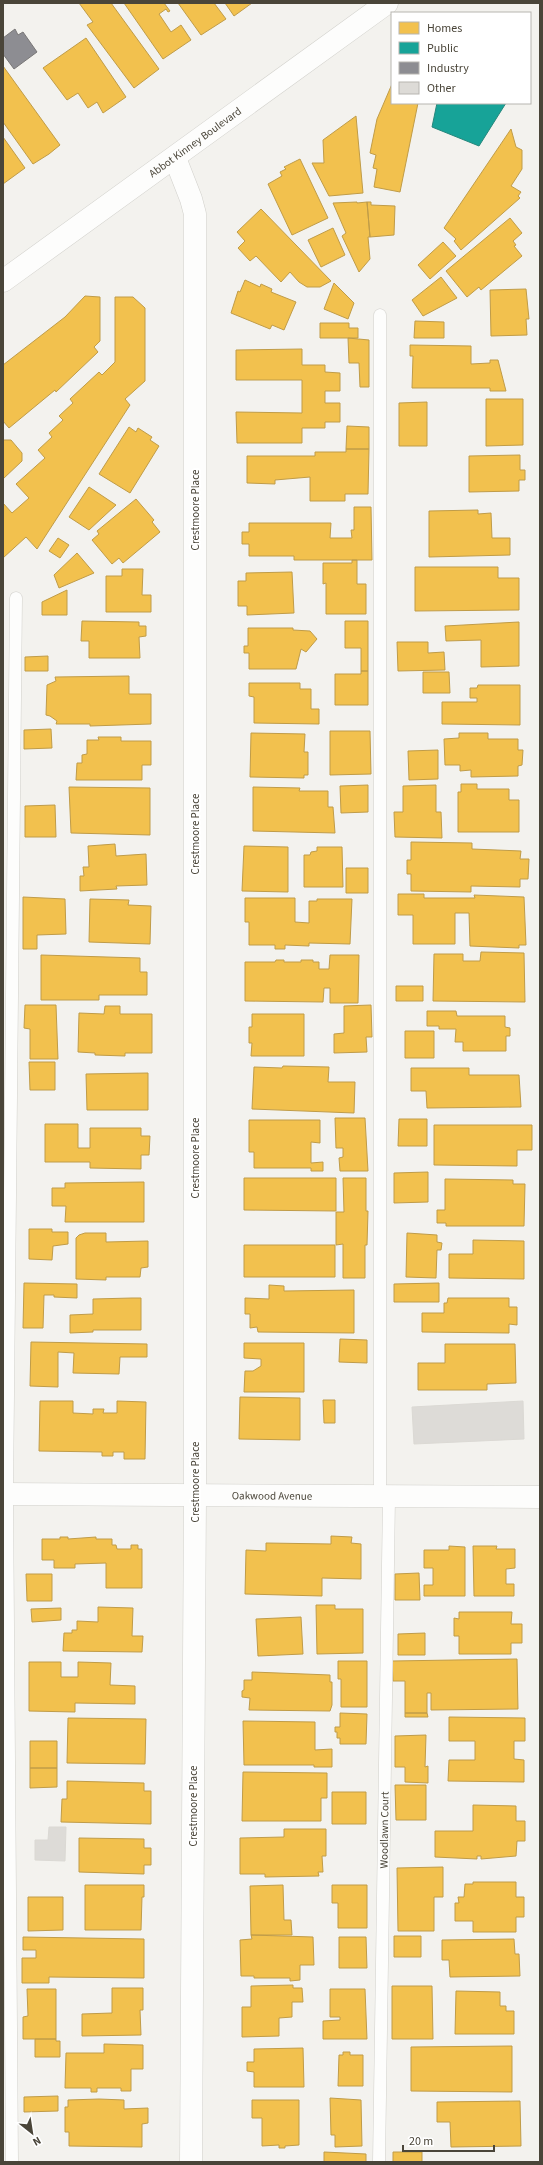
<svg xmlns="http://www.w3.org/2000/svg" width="543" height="2165" font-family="'Source Sans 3',sans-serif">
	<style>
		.homes { fill: #f2c14e; stroke: #c09c48 }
		.public { fill: #17a398; stroke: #26877c }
		.industry { fill: #8d8d92; stroke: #797777 }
		.building { fill: #dddbd7; stroke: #dbd9d4 }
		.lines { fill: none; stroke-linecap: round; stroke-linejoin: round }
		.service-casing { stroke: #d1d0cb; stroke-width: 13 }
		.minor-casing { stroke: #d1d0cb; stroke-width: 23 }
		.tertiary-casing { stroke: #d1d0cb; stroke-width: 23 }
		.service { stroke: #fdfdfc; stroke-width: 12 }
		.minor { stroke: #fdfdfc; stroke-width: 22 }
		.tertiary { stroke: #fdfdfc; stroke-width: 22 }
		.labels { text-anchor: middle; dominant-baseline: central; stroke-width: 4; stroke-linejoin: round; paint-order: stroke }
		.street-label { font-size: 11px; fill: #4a4539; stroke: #fff }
	</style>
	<rect width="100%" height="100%" fill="#f3f2ee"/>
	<!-- homes -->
	<path class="homes" d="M 79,3 L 111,3 L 159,69 L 134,88 L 87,25 L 93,22 Z
		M 124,3 L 164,3 L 170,11 L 168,12 L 166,9 L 159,14 L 171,32 L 181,25 L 191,40 L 163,59 Z
		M 178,3 L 214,3 L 226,19 L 201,35 Z
		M 225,3 L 252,3 L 234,16 Z
		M 86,38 L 126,97 L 103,113 L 97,102 L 88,108 L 78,93 L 67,100 L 43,68 Z
		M 3,66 L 60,145 L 49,154 L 33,164 L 3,122 Z
		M 392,84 L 392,103 L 418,103 L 400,192 L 374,187 L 377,169 L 373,168 L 376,155 L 370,153 L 377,119 Z
		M 356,116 L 363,193 L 329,196 L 312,163 L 324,163 L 323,140 Z
		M 511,129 L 516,147 L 522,150 L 522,169 L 511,186 L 521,192 L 518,196 L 520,198 L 461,250 L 454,241 L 456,239 L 444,228 Z
		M 3,137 L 25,168 L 3,184 Z
		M 300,159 L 328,218 L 292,235 L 268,184 L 282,176 L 280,172 L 286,169 L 284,167 Z
		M 357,202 L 357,203 L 367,202 L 370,237 L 368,237 L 370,259 L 359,272 L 342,236 L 346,233 L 333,203 Z
		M 367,202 L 371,202 L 371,205 L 395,206 L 394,235 L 370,237 Z
		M 261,209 L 331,281 L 320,287 L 307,287 L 299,282 L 290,272 L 281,282 L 256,256 L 250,261 L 238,248 L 245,241 L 237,232 Z
		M 510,218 L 522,233 L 513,241 L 516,245 L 514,246 L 522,256 L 481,290 L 479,287 L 467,297 L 446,271 Z
		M 333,228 L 345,255 L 321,267 L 308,240 Z
		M 443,242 L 456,256 L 430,279 L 418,265 Z
		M 441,277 L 457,298 L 423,316 L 412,300 Z
		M 245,280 L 260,287 L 261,284 L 272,289 L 271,292 L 296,302 L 284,330 L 272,325 L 270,329 L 231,313 L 238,291 L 240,292 Z
		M 334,283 L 354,303 L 348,319 L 324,309 Z
		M 526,289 L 529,319 L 526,319 L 527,335 L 491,336 L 490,290 Z
		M 85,296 L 100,297 L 100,341 L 94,347 L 98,352 L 56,392 L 55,390 L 9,428 L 3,421 L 3,365 L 65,317 Z
		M 115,297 L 133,297 L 145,308 L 145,381 L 125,399 L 130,405 L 37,549 L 26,537 L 3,558 L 3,503 L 12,513 L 29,498 L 16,484 L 45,458 L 38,450 L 52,437 L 49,433 L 63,420 L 59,416 L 73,403 L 70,399 L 99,372 L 102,375 L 115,362 Z
		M 415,321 L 444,322 L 444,338 L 414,338 Z
		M 320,323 L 349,323 L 349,328 L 358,328 L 358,338 L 320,338 Z
		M 348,338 L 369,340 L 369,387 L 360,387 L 359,363 L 349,363 Z
		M 410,345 L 471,346 L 471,364 L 490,363 L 490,360 L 498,360 L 506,391 L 490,391 L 490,388 L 412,388 L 413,356 L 410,356 Z
		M 302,349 L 302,365 L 325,365 L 325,372 L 340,373 L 340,391 L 325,391 L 325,403 L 340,403 L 340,422 L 325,422 L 325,428 L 302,428 L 302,443 L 237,443 L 236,412 L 302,413 L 302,380 L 236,380 L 236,350 Z
		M 486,399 L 523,399 L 523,445 L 486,446 Z
		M 427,402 L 427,446 L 399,446 L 399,403 Z
		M 347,426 L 369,427 L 369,449 L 346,449 Z
		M 129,427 L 136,432 L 138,428 L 152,437 L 150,440 L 159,446 L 130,493 L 99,474 Z
		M 3,440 L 11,440 L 22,453 L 22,461 L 3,479 Z
		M 346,449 L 369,449 L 368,494 L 345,494 L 345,501 L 310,501 L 310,477 L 275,480 L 275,484 L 247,483 L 247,456 L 315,456 L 315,452 L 346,452 Z
		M 520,455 L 520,470 L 525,470 L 525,480 L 519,480 L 519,491 L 469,492 L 469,456 Z
		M 89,487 L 116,505 L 89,530 L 69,517 Z
		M 136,499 L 154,520 L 152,522 L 160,532 L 123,563 L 119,558 L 112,564 L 92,540 L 99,534 L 97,531 Z
		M 354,507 L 371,507 L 372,560 L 294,560 L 294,556 L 249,556 L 249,544 L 242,544 L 242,532 L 249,532 L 249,523 L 331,523 L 330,538 L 352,538 L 351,530 L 354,530 Z
		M 478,510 L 478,514 L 491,513 L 492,538 L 510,538 L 510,555 L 429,557 L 429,511 Z
		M 58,538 L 69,545 L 60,558 L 49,551 Z
		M 77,553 L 94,573 L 59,588 L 54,575 Z
		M 352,560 L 357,560 L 357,584 L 366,584 L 366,614 L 326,614 L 326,583 L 323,584 L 323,563 L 352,563 Z
		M 415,567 L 498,567 L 498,578 L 519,578 L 519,610 L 415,611 Z
		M 122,569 L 143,569 L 142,595 L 151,595 L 151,612 L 106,612 L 106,576 L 122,576 Z
		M 292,572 L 294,613 L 247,615 L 247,606 L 238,606 L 238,581 L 246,581 L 246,573 Z
		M 67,590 L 67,615 L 42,615 L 42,602 Z
		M 82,621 L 139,622 L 139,626 L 146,626 L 146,636 L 139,637 L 140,658 L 89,658 L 89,641 L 81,641 Z
		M 345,621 L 368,621 L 368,671 L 361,671 L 361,648 L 345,648 Z
		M 519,622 L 519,666 L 481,667 L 481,640 L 446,641 L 445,626 Z
		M 248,628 L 293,628 L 293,630 L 310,631 L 317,639 L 306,652 L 301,649 L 296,669 L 249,669 L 249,653 L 244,653 L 244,646 L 248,646 Z
		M 397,642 L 428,642 L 428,653 L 444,652 L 445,670 L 398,671 Z
		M 48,656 L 48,671 L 25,671 L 25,657 Z
		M 361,671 L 368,671 L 368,705 L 335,705 L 335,674 L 361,674 Z
		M 423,672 L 449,672 L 450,693 L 423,693 Z
		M 129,676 L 129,694 L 151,694 L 151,724 L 90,726 L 90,724 L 56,724 L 57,721 L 50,716 L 46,715 L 47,685 L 56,681 L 55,677 Z
		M 249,683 L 300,683 L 300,689 L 311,689 L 311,709 L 319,709 L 319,724 L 254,723 L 254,697 L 249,696 Z
		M 478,685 L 520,685 L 520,725 L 442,724 L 442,702 L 477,702 L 477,698 L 470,698 L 470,688 L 477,688 Z
		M 51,729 L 52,748 L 24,749 L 24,730 Z
		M 330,731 L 370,731 L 371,774 L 330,775 Z
		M 251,733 L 305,734 L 304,752 L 308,752 L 308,775 L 304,775 L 304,778 L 250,777 Z
		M 459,733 L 488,733 L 488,739 L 518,739 L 518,750 L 523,750 L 522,765 L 518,766 L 518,776 L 471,777 L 471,770 L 460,771 L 460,765 L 445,765 L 444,739 L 459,738 Z
		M 98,737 L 121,737 L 121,741 L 151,741 L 151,765 L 142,765 L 142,780 L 76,780 L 77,763 L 82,763 L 82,755 L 87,754 L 87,740 L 99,740 Z
		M 438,750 L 438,779 L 409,780 L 408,751 Z
		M 461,784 L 477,784 L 477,789 L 509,789 L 509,800 L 519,800 L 519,832 L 458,832 L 458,792 L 461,792 Z
		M 368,785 L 368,812 L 341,813 L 340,786 Z
		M 436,785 L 436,812 L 441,812 L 442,838 L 395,837 L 394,812 L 403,812 L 403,786 Z
		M 69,787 L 150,788 L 150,835 L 71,833 Z
		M 253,787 L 300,788 L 299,791 L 328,791 L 328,807 L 333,807 L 335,833 L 253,831 Z
		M 55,805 L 56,837 L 25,837 L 25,806 Z
		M 411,842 L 472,843 L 472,849 L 521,851 L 520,859 L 529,859 L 528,879 L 520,879 L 520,887 L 471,886 L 471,892 L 411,891 L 411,874 L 407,874 L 407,860 L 411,860 Z
		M 115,844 L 116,856 L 146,854 L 147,885 L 116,886 L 117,889 L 80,891 L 80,876 L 84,876 L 83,867 L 89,867 L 88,846 Z
		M 244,846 L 288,847 L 288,892 L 242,891 Z
		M 317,847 L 342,847 L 343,887 L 304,887 L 304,855 L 310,855 L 311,852 L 317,851 Z
		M 346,868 L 368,868 L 368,893 L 346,893 Z
		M 398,894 L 424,894 L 424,898 L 475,898 L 474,895 L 524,897 L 526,945 L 519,945 L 519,948 L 470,946 L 469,913 L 455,913 L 455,944 L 413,944 L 413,915 L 398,915 Z
		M 23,897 L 65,899 L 66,934 L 37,935 L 37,949 L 23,949 Z
		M 245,898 L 295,898 L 295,922 L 309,923 L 309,901 L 317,901 L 317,899 L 352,899 L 350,944 L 309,943 L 309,946 L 285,945 L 285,949 L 275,949 L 275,945 L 249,945 L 249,922 L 245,922 Z
		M 90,899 L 129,900 L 128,905 L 151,906 L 150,944 L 89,942 Z
		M 481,952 L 524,953 L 525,1002 L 433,1001 L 434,954 L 463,954 L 463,961 L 480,961 Z
		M 41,955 L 140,958 L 140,972 L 147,972 L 147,995 L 99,995 L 99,1000 L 41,1000 Z
		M 330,955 L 359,955 L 358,1003 L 330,1003 L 330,988 L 324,988 L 323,1002 L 245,1001 L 245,962 L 275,962 L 276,960 L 284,960 L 284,962 L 301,962 L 301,960 L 313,960 L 313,962 L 319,962 L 319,969 L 329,969 Z
		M 396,986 L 423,986 L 423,1001 L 396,1001 Z
		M 25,1005 L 56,1005 L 58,1059 L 30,1059 L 30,1029 L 24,1028 Z
		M 371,1005 L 372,1037 L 366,1037 L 367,1052 L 334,1053 L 334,1034 L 344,1033 L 344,1006 Z
		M 105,1006 L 120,1006 L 120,1014 L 152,1014 L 152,1053 L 125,1053 L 125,1056 L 95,1055 L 95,1053 L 78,1052 L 79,1013 L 104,1014 Z
		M 427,1011 L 456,1011 L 457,1016 L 505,1016 L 505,1027 L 510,1028 L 510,1036 L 506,1036 L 506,1051 L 463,1051 L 463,1042 L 455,1042 L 456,1029 L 439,1029 L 439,1026 L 427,1026 Z
		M 252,1014 L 304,1014 L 304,1056 L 251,1056 L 252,1043 L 249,1043 L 249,1027 L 252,1027 Z
		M 405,1031 L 434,1031 L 434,1058 L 405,1058 Z
		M 29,1062 L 55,1062 L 55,1090 L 30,1090 Z
		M 283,1066 L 329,1067 L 328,1082 L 355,1082 L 354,1113 L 252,1109 L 254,1067 L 282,1068 Z
		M 411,1068 L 469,1068 L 469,1075 L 519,1075 L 521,1107 L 427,1108 L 426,1091 L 411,1091 Z
		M 148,1073 L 148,1110 L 87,1110 L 86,1074 Z
		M 335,1118 L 365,1118 L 368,1171 L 340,1171 L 339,1158 L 343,1157 L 343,1148 L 336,1148 Z
		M 399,1119 L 427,1119 L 427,1146 L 398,1146 Z
		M 249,1120 L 320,1120 L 320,1143 L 311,1142 L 311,1163 L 323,1162 L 323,1171 L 311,1171 L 311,1168 L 254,1168 L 254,1152 L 249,1152 Z
		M 45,1124 L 78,1124 L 78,1148 L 90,1148 L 90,1128 L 141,1128 L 141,1136 L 150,1136 L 149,1155 L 141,1155 L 141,1169 L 90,1168 L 90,1162 L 45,1162 Z
		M 434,1125 L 532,1125 L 532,1150 L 517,1150 L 517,1166 L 434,1165 Z
		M 428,1172 L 428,1202 L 394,1203 L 394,1173 Z
		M 244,1178 L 336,1178 L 336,1211 L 244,1210 Z
		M 343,1178 L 366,1178 L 366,1211 L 368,1211 L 367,1245 L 365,1245 L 365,1278 L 343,1278 L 343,1244 L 336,1245 L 336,1212 L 344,1212 Z
		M 445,1179 L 513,1180 L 513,1184 L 525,1184 L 524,1226 L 446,1226 L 446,1223 L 437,1223 L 437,1210 L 445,1210 Z
		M 144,1182 L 144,1222 L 65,1222 L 66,1206 L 52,1206 L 52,1188 L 65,1188 L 65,1183 Z
		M 29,1229 L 52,1229 L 52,1232 L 68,1232 L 68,1244 L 53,1246 L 52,1260 L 29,1259 Z
		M 85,1233 L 106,1233 L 106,1242 L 148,1241 L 148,1267 L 141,1268 L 140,1277 L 106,1277 L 106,1280 L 76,1279 L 76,1238 L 79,1235 Z
		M 407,1233 L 437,1235 L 437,1242 L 442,1243 L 441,1250 L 437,1250 L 436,1278 L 406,1277 Z
		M 473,1240 L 524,1241 L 524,1279 L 449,1278 L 449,1254 L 473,1254 Z
		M 244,1245 L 335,1245 L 335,1277 L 244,1277 Z
		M 24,1283 L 77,1284 L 77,1298 L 54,1297 L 54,1295 L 44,1295 L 43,1328 L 23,1328 Z
		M 439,1283 L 439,1302 L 394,1302 L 394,1284 Z
		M 269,1285 L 284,1286 L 284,1291 L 354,1290 L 354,1333 L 258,1332 L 257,1327 L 250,1328 L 250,1314 L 245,1314 L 245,1298 L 269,1299 Z
		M 132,1298 L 141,1298 L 141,1330 L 93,1330 L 93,1332 L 70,1333 L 70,1315 L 93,1314 L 93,1299 Z
		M 448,1298 L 509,1298 L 509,1307 L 517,1307 L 517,1325 L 509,1324 L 509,1333 L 422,1332 L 422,1313 L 444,1313 L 444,1303 L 447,1303 Z
		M 340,1339 L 367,1340 L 367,1363 L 339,1362 Z
		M 31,1342 L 147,1344 L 147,1357 L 120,1357 L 119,1374 L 73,1373 L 74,1353 L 58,1352 L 58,1387 L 30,1386 Z
		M 244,1343 L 304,1343 L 304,1392 L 244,1392 L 245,1371 L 253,1371 L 261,1366 L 261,1359 L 244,1358 Z
		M 445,1344 L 515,1344 L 516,1383 L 487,1384 L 487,1390 L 418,1390 L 418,1363 L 445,1363 Z
		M 240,1397 L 300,1398 L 300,1440 L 239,1439 Z
		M 323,1400 L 335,1400 L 335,1423 L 324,1423 Z
		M 40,1401 L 73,1401 L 73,1413 L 93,1414 L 93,1409 L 104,1409 L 103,1413 L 117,1413 L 117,1401 L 146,1402 L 145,1459 L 124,1459 L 124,1452 L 113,1452 L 113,1456 L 102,1456 L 102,1452 L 39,1451 Z
		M 331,1536 L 352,1537 L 351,1543 L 361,1544 L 361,1579 L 322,1578 L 322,1596 L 245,1594 L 246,1550 L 266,1551 L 266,1543 L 331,1544 Z
		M 60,1537 L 68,1537 L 68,1539 L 96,1537 L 96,1539 L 112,1539 L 112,1545 L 116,1545 L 117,1549 L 131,1549 L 131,1545 L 138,1545 L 138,1549 L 142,1549 L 142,1588 L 106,1588 L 106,1563 L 75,1564 L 75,1568 L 54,1568 L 54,1560 L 42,1560 L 42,1539 L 60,1539 Z
		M 449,1546 L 465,1547 L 465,1596 L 424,1596 L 424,1585 L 433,1585 L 433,1568 L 424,1568 L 424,1550 L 449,1550 Z
		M 473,1546 L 497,1546 L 496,1549 L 515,1549 L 515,1568 L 506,1569 L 506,1584 L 514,1584 L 514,1596 L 474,1596 Z
		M 419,1573 L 420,1600 L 395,1600 L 395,1574 Z
		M 26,1574 L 52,1574 L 52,1601 L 27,1601 Z
		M 316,1605 L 335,1605 L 335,1609 L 363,1609 L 363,1653 L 317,1654 Z
		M 98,1607 L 133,1608 L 132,1636 L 143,1636 L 142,1652 L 63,1651 L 64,1633 L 72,1633 L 72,1630 L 77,1630 L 77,1621 L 98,1622 Z
		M 61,1608 L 61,1620 L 32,1622 L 31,1609 Z
		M 459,1612 L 512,1612 L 511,1624 L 522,1624 L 522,1643 L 511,1643 L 511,1654 L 459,1654 L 459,1636 L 454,1636 L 454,1618 L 459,1619 Z
		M 301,1617 L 303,1654 L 258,1656 L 256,1619 Z
		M 425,1633 L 425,1655 L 398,1655 L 398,1634 Z
		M 517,1659 L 518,1709 L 431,1710 L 431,1693 L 427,1693 L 427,1713 L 405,1713 L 405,1681 L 393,1681 L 392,1661 Z
		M 338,1661 L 367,1661 L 367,1707 L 341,1707 L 341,1679 L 338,1679 Z
		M 29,1662 L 61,1662 L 61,1677 L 78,1677 L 78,1662 L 111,1663 L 110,1685 L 135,1686 L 135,1704 L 75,1703 L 75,1712 L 29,1711 Z
		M 252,1672 L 330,1675 L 330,1682 L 332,1682 L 332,1705 L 330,1711 L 249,1710 L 250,1698 L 242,1697 L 242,1691 L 244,1690 L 244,1680 L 252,1680 Z
		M 340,1713 L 367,1714 L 366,1744 L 340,1744 L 340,1738 L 337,1738 L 337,1732 L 335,1732 L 335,1727 L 340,1727 Z
		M 405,1713 L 427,1713 L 428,1717 L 405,1717 Z
		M 449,1717 L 525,1718 L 525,1741 L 514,1741 L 514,1759 L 524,1760 L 524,1782 L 448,1781 L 449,1760 L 475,1760 L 475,1741 L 449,1741 Z
		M 68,1718 L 146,1719 L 145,1764 L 67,1763 Z
		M 243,1721 L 315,1722 L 315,1750 L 332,1749 L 332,1767 L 314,1767 L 314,1765 L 244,1765 Z
		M 426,1735 L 425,1767 L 428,1766 L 428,1783 L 405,1782 L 405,1767 L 395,1767 L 395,1736 Z
		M 30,1741 L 57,1741 L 57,1768 L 30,1768 Z
		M 30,1768 L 57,1768 L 57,1787 L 30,1788 Z
		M 243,1772 L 327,1773 L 327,1798 L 321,1798 L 321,1821 L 242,1821 Z
		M 67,1781 L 144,1783 L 144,1791 L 151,1791 L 151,1824 L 61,1822 L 62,1799 L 67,1799 Z
		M 395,1785 L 426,1785 L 426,1820 L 396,1820 Z
		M 332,1792 L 366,1792 L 366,1824 L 332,1824 Z
		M 473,1805 L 516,1806 L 516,1821 L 525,1821 L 525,1841 L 517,1841 L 516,1856 L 481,1859 L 481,1856 L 477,1856 L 477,1859 L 435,1857 L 435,1831 L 473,1831 Z
		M 284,1829 L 326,1829 L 326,1856 L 322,1856 L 323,1872 L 318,1872 L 319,1876 L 265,1877 L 265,1874 L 240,1874 L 240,1838 L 284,1837 Z
		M 79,1838 L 144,1839 L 144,1848 L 151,1848 L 151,1865 L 144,1865 L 144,1874 L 79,1872 Z
		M 443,1867 L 443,1897 L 434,1897 L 434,1931 L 398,1931 L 397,1868 Z
		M 473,1882 L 516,1882 L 516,1897 L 524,1897 L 524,1917 L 516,1917 L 516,1932 L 473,1932 L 473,1921 L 455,1921 L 455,1903 L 459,1903 L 458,1897 L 464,1897 L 465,1884 L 473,1884 Z
		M 85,1885 L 144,1885 L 144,1897 L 142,1897 L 141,1930 L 85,1930 Z
		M 283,1885 L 284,1920 L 291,1920 L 292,1935 L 251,1935 L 250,1886 Z
		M 332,1885 L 367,1885 L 367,1928 L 338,1928 L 338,1903 L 332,1903 Z
		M 28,1897 L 63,1897 L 63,1930 L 28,1931 Z
		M 251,1935 L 313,1937 L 314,1965 L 300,1965 L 300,1980 L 290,1981 L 290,1978 L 254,1978 L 254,1976 L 241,1976 L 240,1940 L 252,1939 Z
		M 394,1936 L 421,1936 L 421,1957 L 394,1957 Z
		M 23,1937 L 144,1939 L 144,1978 L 49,1977 L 49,1983 L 22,1983 L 22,1958 L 36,1958 L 36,1950 L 23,1950 Z
		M 339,1937 L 366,1937 L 367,1968 L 339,1968 Z
		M 514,1939 L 515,1954 L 519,1954 L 520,1976 L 450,1977 L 449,1960 L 442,1960 L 442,1940 Z
		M 293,1985 L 293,1988 L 302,1988 L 303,2002 L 292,2002 L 292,2017 L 279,2018 L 279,2036 L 242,2037 L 242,2007 L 251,2007 L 251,1986 Z
		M 392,1986 L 432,1986 L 433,2039 L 392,2039 Z
		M 112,1988 L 143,1988 L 143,2010 L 140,2010 L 141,2035 L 82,2036 L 82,2014 L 112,2013 Z
		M 27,1989 L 56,1989 L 56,2039 L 23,2039 L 23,2017 L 28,2016 Z
		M 330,1989 L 365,1989 L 367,2039 L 323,2039 L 323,2021 L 340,2020 L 340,2017 L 330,2017 Z
		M 456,1991 L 500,1992 L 500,2006 L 506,2006 L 506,2011 L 514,2011 L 514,2034 L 455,2034 Z
		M 35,2039 L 56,2039 L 56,2041 L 60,2041 L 60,2057 L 35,2057 Z
		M 104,2044 L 143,2045 L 143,2069 L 131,2069 L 131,2091 L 121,2091 L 121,2088 L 97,2088 L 97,2092 L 91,2092 L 91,2088 L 65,2088 L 66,2053 L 104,2053 Z
		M 512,2046 L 512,2092 L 411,2091 L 411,2047 Z
		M 303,2048 L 304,2087 L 254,2087 L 254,2072 L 247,2071 L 247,2062 L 254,2062 L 254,2049 Z
		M 343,2052 L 350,2052 L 350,2055 L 363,2055 L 363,2086 L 338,2086 L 339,2055 L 343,2055 Z
		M 58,2096 L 58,2111 L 24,2112 L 24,2097 Z
		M 330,2098 L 361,2100 L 362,2146 L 335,2147 L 335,2135 L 331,2135 Z
		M 99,2099 L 124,2100 L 124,2109 L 148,2108 L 148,2123 L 142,2124 L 142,2147 L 69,2146 L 69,2132 L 65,2132 L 65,2107 L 68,2107 L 68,2100 Z
		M 252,2100 L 299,2100 L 299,2145 L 285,2146 L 285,2148 L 279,2148 L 279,2145 L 262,2146 L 262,2118 L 252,2118 Z
		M 520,2101 L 521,2146 L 451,2147 L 450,2122 L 437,2122 L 437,2102 Z
		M 324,2152 L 366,2154 L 366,2162 L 324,2162 Z
		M 393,2152 L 422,2152 L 422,2162 L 393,2162 Z"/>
	<!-- public -->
	<path class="public" d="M 437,103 L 506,103 L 479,146 L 432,127 Z"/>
	<!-- industry -->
	<path class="industry" d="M 15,29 L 18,35 L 23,32 L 37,52 L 14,69 L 3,54 L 3,38 Z"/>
	<!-- building -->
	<path class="building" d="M 523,1401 L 524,1439 L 414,1444 L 412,1407 Z
		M 49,1827 L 66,1827 L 65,1861 L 35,1860 L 35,1840 L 48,1840 Z"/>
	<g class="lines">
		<!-- service casing -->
		<g class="service-casing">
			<g id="service">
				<path d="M 380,1497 L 380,315"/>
				<path d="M 12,2162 L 7,1494 L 16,598"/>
				<path id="s1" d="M 379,2162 L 389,1498"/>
			</g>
		</g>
		<!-- minor casing -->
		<g class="minor-casing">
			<g id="minor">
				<path d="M 175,158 L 191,199 L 195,214 L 195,1495 L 191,2162"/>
				<path id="s2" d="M 3,1494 L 540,1497"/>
			</g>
		</g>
		<!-- tertiary casing -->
		<g class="tertiary-casing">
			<g id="tertiary">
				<path id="s3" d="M 3,281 L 387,3"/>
			</g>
		</g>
		<!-- service -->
		<use href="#service" class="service"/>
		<!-- minor -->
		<use href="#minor" class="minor"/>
		<!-- tertiary -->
		<use href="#tertiary" class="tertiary"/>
	</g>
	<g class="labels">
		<!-- street labels -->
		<g class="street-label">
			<text stroke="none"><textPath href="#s3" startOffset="237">Abbot Kinney Boulevard</textPath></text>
			<text transform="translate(195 510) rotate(-90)">Crestmoore Place</text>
			<text transform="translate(195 834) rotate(-90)">Crestmoore Place</text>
			<text transform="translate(195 1158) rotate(-90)">Crestmoore Place</text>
			<text transform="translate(195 1482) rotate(-90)">Crestmoore Place</text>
			<text stroke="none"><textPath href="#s2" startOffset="269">Oakwood Avenue</textPath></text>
			<text transform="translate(193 1806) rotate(-90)">Crestmoore Place</text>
			<text stroke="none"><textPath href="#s1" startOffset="332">Woodlawn Court</textPath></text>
		</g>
	</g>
	<!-- border -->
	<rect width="543" height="2165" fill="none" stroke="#4a4539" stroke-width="8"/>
	<!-- legend -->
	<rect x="391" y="12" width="140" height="92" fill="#ffffff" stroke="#b7b5b0"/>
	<rect x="399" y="22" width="20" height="12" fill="#f2c14e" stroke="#b7b5b0"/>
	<text x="427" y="32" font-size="12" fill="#4a4539">Homes</text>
	<rect x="399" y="42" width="20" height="12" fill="#17a398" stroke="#b7b5b0"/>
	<text x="427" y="52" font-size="12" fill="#4a4539">Public</text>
	<rect x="399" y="62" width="20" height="12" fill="#8d8d92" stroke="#b7b5b0"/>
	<text x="427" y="72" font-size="12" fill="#4a4539">Industry</text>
	<rect x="399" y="82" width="20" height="12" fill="#dddbd7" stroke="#b7b5b0"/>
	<text x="427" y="92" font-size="12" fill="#4a4539">Other</text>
	<!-- north arrow -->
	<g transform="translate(32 2133) rotate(150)" stroke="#ffffff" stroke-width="3" paint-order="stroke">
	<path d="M0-3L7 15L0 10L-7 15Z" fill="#4a4539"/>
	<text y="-6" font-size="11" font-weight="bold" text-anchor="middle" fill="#4a4539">N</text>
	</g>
	<!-- scale -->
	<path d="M403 2145v6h91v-6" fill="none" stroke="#4a4539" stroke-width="2"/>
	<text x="409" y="2145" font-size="12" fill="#4a4539" stroke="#ffffff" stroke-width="3" paint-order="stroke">20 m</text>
</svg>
